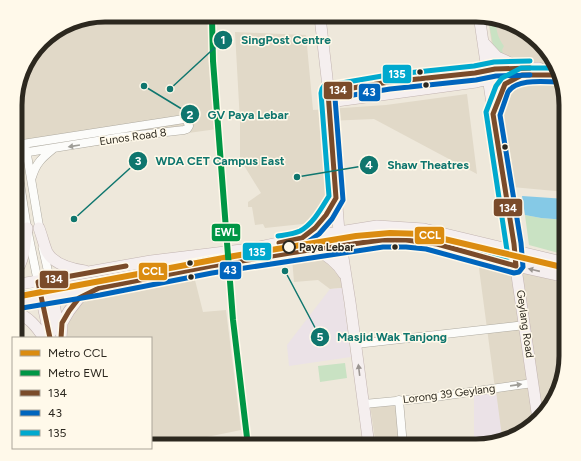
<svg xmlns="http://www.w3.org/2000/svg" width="581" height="461" font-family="Figtree,sans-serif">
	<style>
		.commercial { fill: #e1d9c8 }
		.education { fill: #ebe2e7 }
		.green { fill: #c9e2c3 }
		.water { fill: #85c9e6 }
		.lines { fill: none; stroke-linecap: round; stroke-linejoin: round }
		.minor-casing { stroke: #afaba1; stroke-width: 9 }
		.major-casing { stroke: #c2b4b1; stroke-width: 12 }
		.minor { stroke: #fcfcfa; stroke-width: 8 }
		.major { stroke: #f5efef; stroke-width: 11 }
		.bus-1-casing { stroke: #fff9ea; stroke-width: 8 }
		.bus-2-casing { stroke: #fff9ea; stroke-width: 8 }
		.bus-3-casing { stroke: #fff9ea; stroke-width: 8 }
		.bus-1 { stroke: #7a4b2a; stroke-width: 5 }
		.bus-2 { stroke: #0065bd; stroke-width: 5 }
		.bus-3 { stroke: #00a9ce; stroke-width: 5 }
		.metro-1-casing { stroke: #fff9ea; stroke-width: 9 }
		.metro-2-casing { stroke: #fff9ea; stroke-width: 9 }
		.metro-1 { stroke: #db8c10; stroke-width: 6 }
		.metro-2 { stroke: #009645; stroke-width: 6 }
		.oneway { fill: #9e9d97 }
		.oneway2 { fill: #9b9591 }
		.bus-dot { fill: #2c281f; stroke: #fff9ea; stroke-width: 1.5 }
		.stop-dot { fill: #fff9ea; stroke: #2c281f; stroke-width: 2 }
		.labels { text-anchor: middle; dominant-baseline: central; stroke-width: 3; stroke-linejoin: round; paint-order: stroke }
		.street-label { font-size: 11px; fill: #2c281f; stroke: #fff9ea }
		.stop-label { font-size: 11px; font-weight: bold; fill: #2c281f; stroke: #fff9ea; text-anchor: start }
		.rim { fill: none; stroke: #2c281f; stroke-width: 5 }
		.leader { fill: none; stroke: #0f766e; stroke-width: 1.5 }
		.callout-dot { fill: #0f766e; stroke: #fff9ea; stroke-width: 1.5 }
		.mark-label { font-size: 12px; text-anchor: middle; font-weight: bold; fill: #fff }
		.callout-label { font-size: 12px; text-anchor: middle; font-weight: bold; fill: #0f766e; stroke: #fff9ea; stroke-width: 3; stroke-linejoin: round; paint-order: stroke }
		.line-badge { stroke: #fff9ea; stroke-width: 1.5 }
		.badge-label { font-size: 11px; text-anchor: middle; font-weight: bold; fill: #fff }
	</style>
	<rect width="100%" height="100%" fill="#eee8db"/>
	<!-- commercial -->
	<path class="commercial" d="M 214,18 L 217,129 L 16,157 L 16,93 L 27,60 L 46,37 L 76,20 Z
		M 488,18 L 535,38 L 557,66 L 566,105 L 566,192 L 512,187 Z
		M 235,32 L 306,35 L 313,110 L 386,105 L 467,94 L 477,174 L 374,119 L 327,121 L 328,184 L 322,213 L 312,223 L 265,228 L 263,224 L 255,225 L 252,207 L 248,207 L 248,202 L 261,193 L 240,159 L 240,122 Z
		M 321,255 L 340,271 L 342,288 L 330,289 L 318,280 L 294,282 L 292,258 Z
		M 478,261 L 554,276 L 555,281 L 566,283 L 566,362 L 543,415 L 510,439 L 502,441 Z
		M 195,280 L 203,312 L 226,310 L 241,430 L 163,446 L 151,446 L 151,338 L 66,338 L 69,318 L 81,303 L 93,296 Z
		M 397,403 L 402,446 L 376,446 L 370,405 Z"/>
	<!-- education -->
	<path class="education" d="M 342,288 L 351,357 L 289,366 L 287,345 L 330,289 Z
		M 496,391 L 502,437 L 474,439 L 474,394 Z"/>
	<!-- green -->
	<path class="green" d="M 488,18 L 497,22 C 495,30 499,39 504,46 L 502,50 L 503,53 L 501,54 L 493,45 Z
		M 23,215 L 23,228 L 15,269 L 16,217 Z
		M 525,215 L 541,218 L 566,220 L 566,255 L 529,245 Z
		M 345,363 L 347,378 L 320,382 L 318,366 Z"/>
	<!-- water -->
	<path class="water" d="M 522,196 L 566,199 L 566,220 L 541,218 L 525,215 Z"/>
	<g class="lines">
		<!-- minor casing -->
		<g class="minor-casing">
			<path id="minor" d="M 26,149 L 40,232
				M 16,154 L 122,137 L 184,130 L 187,129 L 189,126 L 187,120 L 184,119 L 16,145
				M 16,158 L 27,228 L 38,282
				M 32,177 C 36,163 42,158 53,149
				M 43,249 L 50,280
				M 356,344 L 525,325
				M 399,400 L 403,446
				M 364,404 L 428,398 L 533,383"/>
		</g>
		<!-- major casing -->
		<g class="major-casing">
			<path id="major" d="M 479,15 L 538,419
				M 320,17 L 327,78 L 339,232 L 350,302 L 369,446
				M 483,42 L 497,57 L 519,67
				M 328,92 L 389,82 L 475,73 L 495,69 L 539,68
				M 329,102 L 476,82 C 503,75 531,74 559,75
				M 494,112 C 499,96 500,85 517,78
				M 39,228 C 42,236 44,245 47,252 C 54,265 72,269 85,271
				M 303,237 C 319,226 326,214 336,198
				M 315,249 C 327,255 337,262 344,274
				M 15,273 C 25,260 25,243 27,228
				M 38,282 L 50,338
				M 15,285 L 151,261 L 250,249 L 302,238 L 377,226 L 424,229 L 566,263
				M 51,288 L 59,331
				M 15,302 L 99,288 L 211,266 L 382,240 L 406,240 L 427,242 L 516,266 L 566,277
				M 15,312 C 29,317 36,326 44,338
				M 61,338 L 62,323 L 69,311 L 79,298 L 91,292"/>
		</g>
		<!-- minor -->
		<use href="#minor" class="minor"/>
		<!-- major -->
		<use href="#major" class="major"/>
		<!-- bus-1 casing -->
		<g class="bus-1-casing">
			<path id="bus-1" d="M 279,243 L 302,238 L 315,228 L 326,215 L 336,198 L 328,92 L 389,82 L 475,73 L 495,69 L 530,68
				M 50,338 L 38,282 L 126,266
				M 61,338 L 62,323 L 69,311 L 79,298 L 99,288 L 211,266 L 315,249 L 382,240 L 406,240 L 437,244 L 516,266 L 514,244 L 493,114 L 505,84 L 522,75 L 559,75"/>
		</g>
		<!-- bus-2 casing -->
		<g class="bus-2-casing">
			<path id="bus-2" d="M 280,250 L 305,244 L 319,234 L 332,219 L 343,200 L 335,98 L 390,89 L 476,80 L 496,76 L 530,75
				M 16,309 L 100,295 L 212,273 L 383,247 L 406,247 L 426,249 L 514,273 L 519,272 L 523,267 L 521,243 L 500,115 L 508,92 C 517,78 545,82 559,82"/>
		</g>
		<!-- bus-3 casing -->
		<g class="bus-3-casing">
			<path id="bus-3" d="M 278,236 C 284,235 294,234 300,231 C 313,224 321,209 329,196 L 321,93 L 322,89 L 324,86 L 388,75 L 474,66 L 494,62 L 530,61
				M 15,295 L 98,281 L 210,259 L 381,233 L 406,233 L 428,235 L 508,257 L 486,112 L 496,86 L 502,78 L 521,68 L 557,68"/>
		</g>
		<!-- bus-1 -->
		<use href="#bus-1" class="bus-1"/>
		<!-- bus-2 -->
		<use href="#bus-2" class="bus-2"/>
		<!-- bus-3 -->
		<use href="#bus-3" class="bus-3"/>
		<!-- metro-1 casing -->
		<g class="metro-1-casing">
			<path id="metro-1" d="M 15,297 L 234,256 L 356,236 L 390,233 L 423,234 L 566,268"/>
		</g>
		<!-- metro-2 casing -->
		<g class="metro-2-casing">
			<path id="metro-2" d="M 212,18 L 213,61 L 233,320 L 248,446"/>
		</g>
		<!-- metro-1 -->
		<use href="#metro-1" class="metro-1"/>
		<!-- metro-2 -->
		<use href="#metro-2" class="metro-2"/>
	</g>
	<!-- one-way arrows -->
	<defs><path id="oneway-solid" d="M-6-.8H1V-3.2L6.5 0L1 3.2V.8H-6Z"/></defs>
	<g class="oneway">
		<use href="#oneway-solid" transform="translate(74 146) rotate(171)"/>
		<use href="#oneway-solid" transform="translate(516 385) rotate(-8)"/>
	</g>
	<g class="oneway2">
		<use href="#oneway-solid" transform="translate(534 270) rotate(-167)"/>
		<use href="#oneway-solid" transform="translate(359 370) rotate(-97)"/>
	</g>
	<!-- markers -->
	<g class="bus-dot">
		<circle cx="420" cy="72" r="3.5"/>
		<circle cx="426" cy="85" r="3.5"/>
		<circle cx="505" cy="147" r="3.5"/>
		<circle cx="395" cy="247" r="3.5"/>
		<circle cx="190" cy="263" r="3.5"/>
		<circle cx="191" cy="277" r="3.5"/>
	</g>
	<circle class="stop-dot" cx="289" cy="247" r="6"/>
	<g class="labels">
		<!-- street labels -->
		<g class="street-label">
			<text transform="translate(133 137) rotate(-8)">Eunos Road 8</text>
			<text transform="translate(525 324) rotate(82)">Geylang Road</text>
			<text transform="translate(449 394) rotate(-7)">Lorong 39 Geylang</text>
		</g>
		<!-- stop labels -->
		<g class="stop-label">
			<text x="299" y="247">Paya Lebar</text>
		</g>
	</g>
	<!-- crop -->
	<path d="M0 0H581V461H0ZM105 22H476A83 83 0 0 1 559 105V356A83 83 0 0 1 476 439H105A83 83 0 0 1 22 356V105A83 83 0 0 1 105 22Z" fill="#fff9ea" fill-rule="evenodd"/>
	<path class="rim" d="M105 22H476A83 83 0 0 1 559 105V356A83 83 0 0 1 476 439H105A83 83 0 0 1 22 356V105A83 83 0 0 1 105 22Z"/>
	<!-- callouts -->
	<path class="leader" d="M170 89L223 40M144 86L190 114M74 219L138 161M297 177L369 165M285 271L320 337"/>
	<g class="callout-dot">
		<circle cx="170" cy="89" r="4"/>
		<circle cx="144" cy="86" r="4"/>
		<circle cx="74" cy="219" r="4"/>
		<circle cx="297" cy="177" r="4"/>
		<circle cx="285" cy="271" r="4"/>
		<circle cx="223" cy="40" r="10"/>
		<circle cx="190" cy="114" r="10"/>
		<circle cx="138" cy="161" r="10"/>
		<circle cx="369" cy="165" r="10"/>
		<circle cx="320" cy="337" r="10"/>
	</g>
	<g class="mark-label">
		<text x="223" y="44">1</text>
		<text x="190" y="119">2</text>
		<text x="138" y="165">3</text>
		<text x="369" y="169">4</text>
		<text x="320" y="341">5</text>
	</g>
	<g class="callout-label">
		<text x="286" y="44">SingPost Centre</text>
		<text x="248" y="119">GV Paya Lebar</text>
		<text x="220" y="165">WDA CET Campus East</text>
		<text x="428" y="169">Shaw Theatres</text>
		<text x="392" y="341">Masjid Wak Tanjong</text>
	</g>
	<g class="line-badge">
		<rect x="382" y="64" width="30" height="20" rx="4" fill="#00a9ce"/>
		<rect x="323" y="81" width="30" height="19" rx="4" fill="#7a4b2a"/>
		<rect x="358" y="83" width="23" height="19" rx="4" fill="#0065bd"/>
		<rect x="493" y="198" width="30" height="19" rx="4" fill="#7a4b2a"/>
		<rect x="211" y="223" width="30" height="19" rx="4" fill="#009645"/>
		<rect x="414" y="226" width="31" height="19" rx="4" fill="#db8c10"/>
		<rect x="242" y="242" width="30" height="19" rx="4" fill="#00a9ce"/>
		<rect x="219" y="261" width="23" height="19" rx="4" fill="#0065bd"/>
		<rect x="138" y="262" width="30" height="19" rx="4" fill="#db8c10"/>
		<rect x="39" y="270" width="30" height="19" rx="4" fill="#7a4b2a"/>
	</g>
	<g class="badge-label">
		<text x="397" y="78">135</text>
		<text x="338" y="94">134</text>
		<text x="369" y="96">43</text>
		<text x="508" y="212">134</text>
		<text x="226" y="236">EWL</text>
		<text x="430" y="239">CCL</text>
		<text x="257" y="256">135</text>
		<text x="230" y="274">43</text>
		<text x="153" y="275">CCL</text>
		<text x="54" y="283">134</text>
	</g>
	<!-- legend -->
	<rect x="12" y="337" width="140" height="112" fill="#fff9ea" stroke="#aba599"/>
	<rect x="20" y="350" width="20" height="6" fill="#db8c10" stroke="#aba599"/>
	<text x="48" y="357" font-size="12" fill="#2c281f">Metro CCL</text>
	<rect x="20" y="370" width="20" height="6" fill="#009645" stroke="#aba599"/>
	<text x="48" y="377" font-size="12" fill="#2c281f">Metro EWL</text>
	<rect x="20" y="390" width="20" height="6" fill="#7a4b2a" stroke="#aba599"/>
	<text x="48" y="397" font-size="12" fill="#2c281f">134</text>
	<rect x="20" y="410" width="20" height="6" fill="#0065bd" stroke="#aba599"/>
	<text x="48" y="417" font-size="12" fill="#2c281f">43</text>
	<rect x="20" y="430" width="20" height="6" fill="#00a9ce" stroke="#aba599"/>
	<text x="48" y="437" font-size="12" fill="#2c281f">135</text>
</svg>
